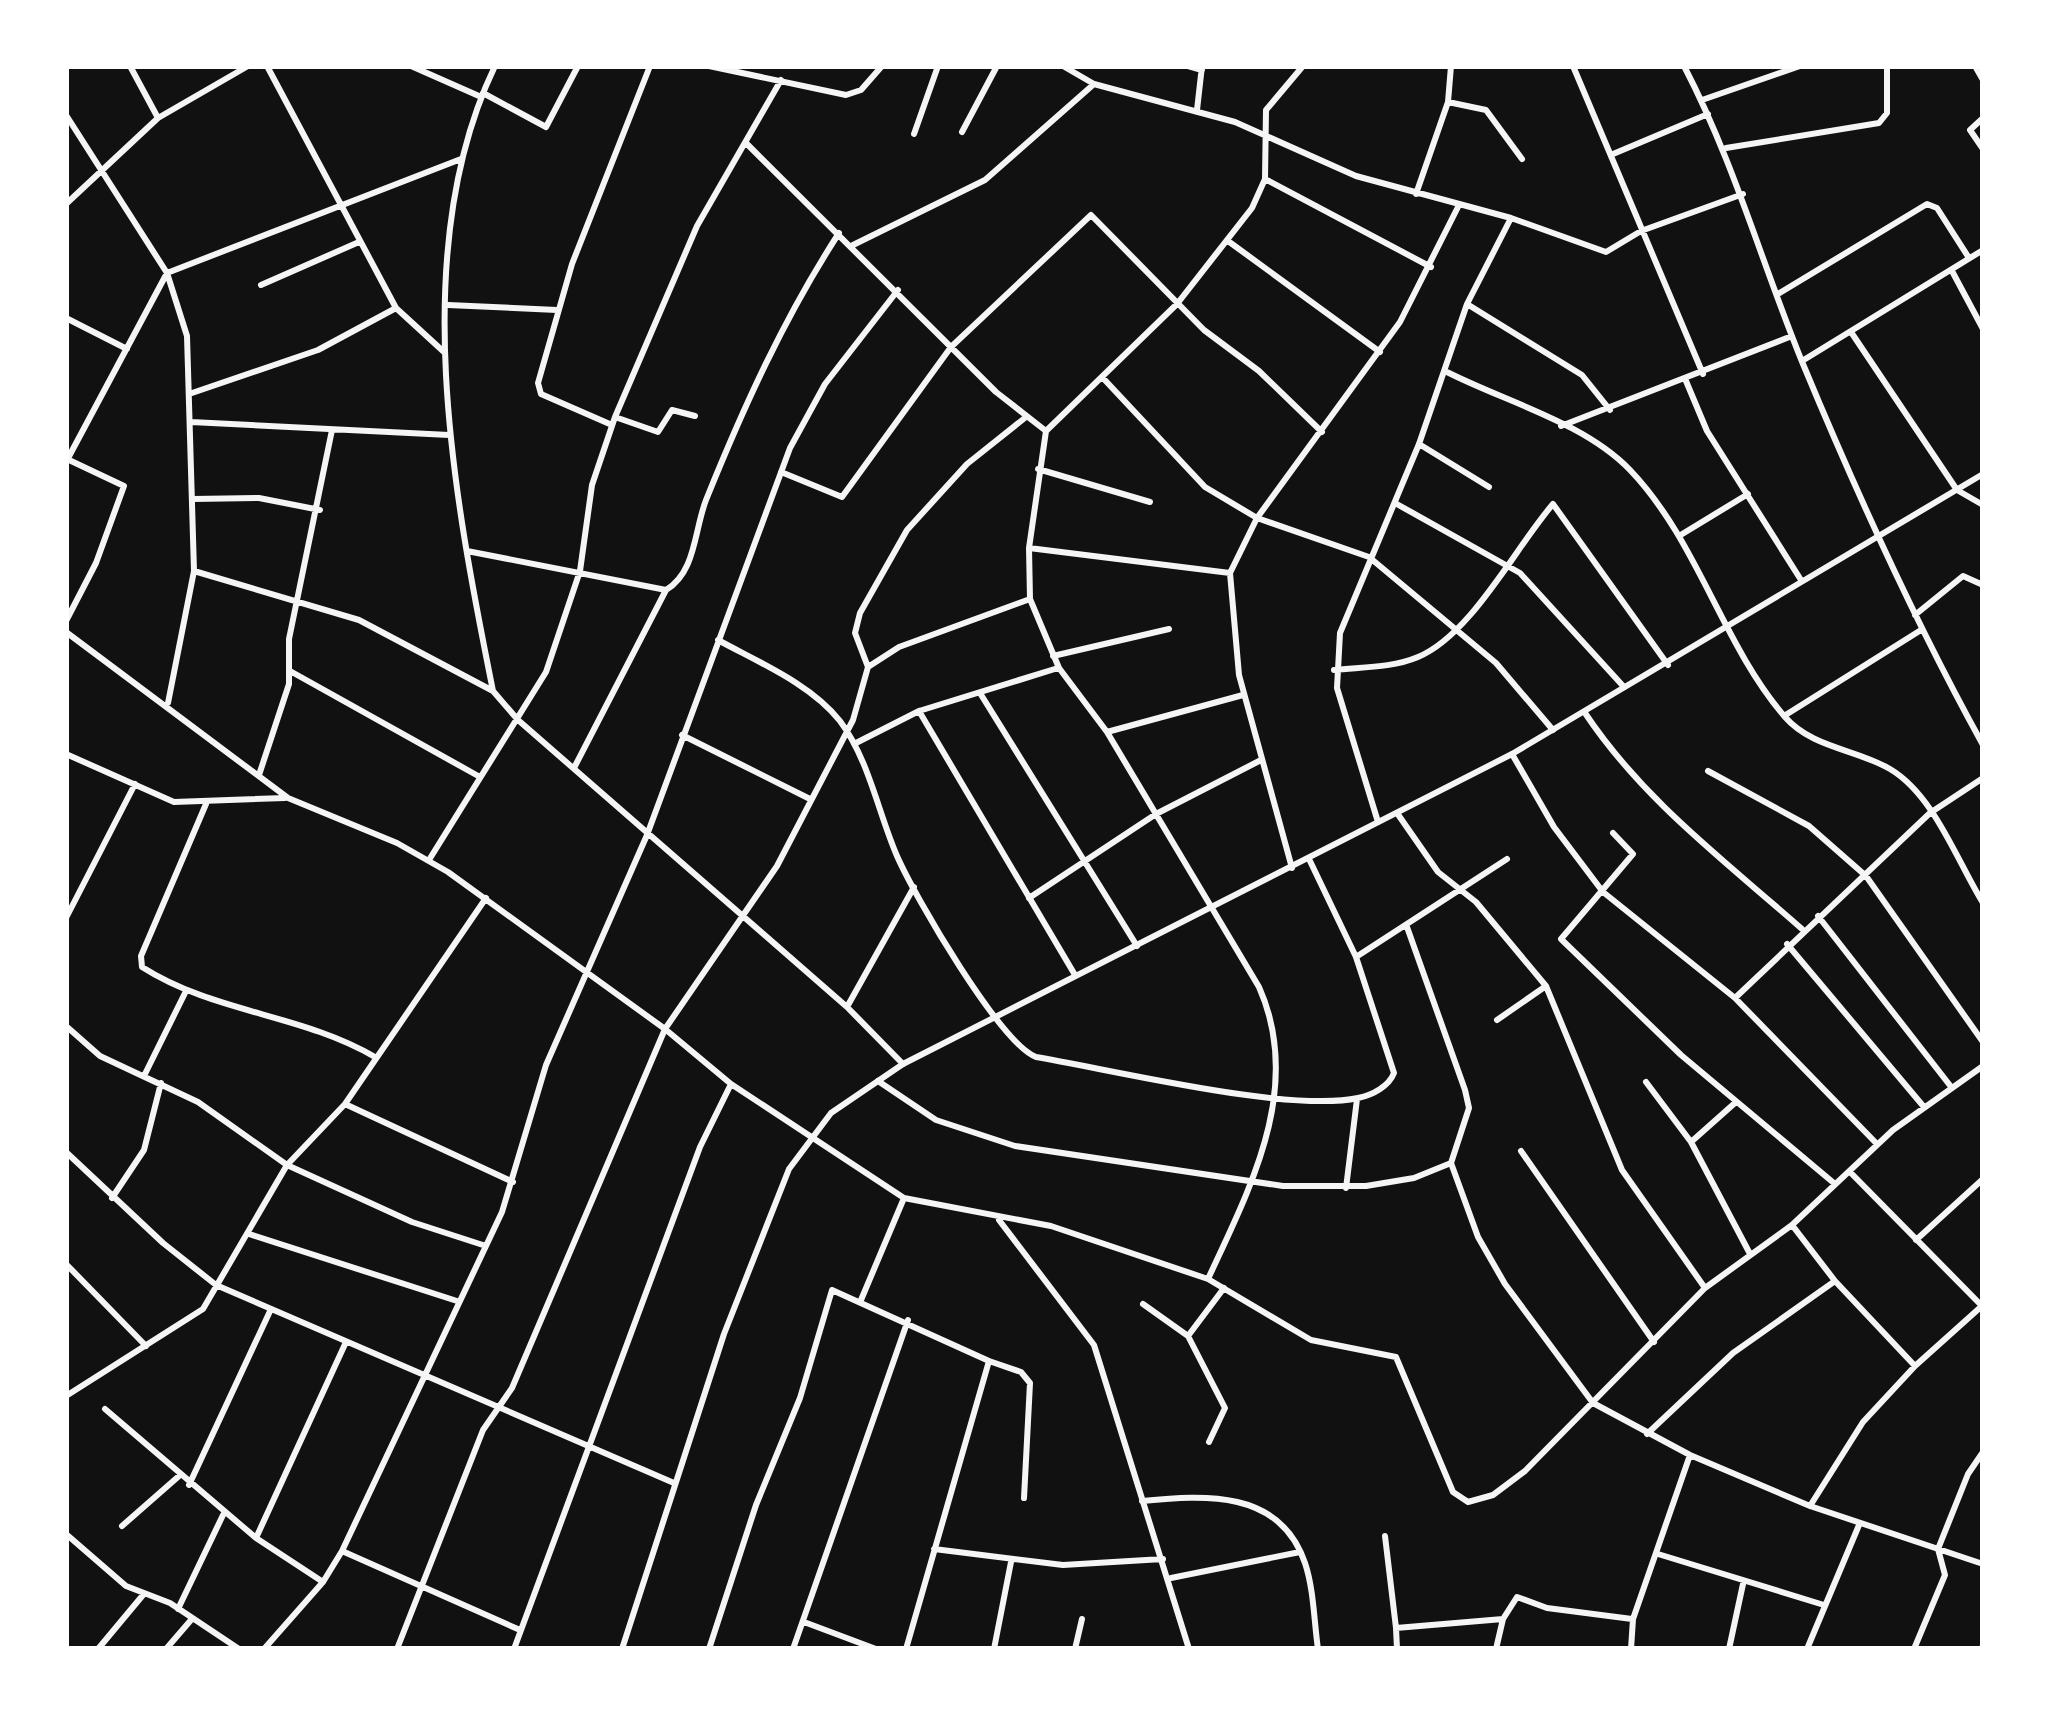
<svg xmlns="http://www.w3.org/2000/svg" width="2049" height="1715" font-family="'Fira Sans Condensed',sans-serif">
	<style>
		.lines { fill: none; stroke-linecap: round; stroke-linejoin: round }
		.minor { stroke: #f5f5f5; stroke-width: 6 }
		.tertiary { stroke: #f5f5f5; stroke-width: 6 }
	</style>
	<rect width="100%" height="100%" fill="#111"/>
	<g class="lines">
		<!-- minor -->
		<path class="minor" d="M 130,66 L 158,118
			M 267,66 L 396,308 L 444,352
			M 411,66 L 479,96
			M 495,66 C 406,251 454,497 493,691 L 518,720 L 847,1007 L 903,1064
			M 709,66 L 846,95 L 861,90 L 882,66
			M 1063,66 L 1094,84 L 1235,122 L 1356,176 L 1511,218 L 1606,252 L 1641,231 L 1743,194
			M 1188,66 L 1202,70
			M 1573,66 L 1703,374
			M 1684,66 C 1734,162 1762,264 1803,364 C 1857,494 1915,622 1983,745
			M 1975,66 L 1983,80
			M 483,93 L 546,127 L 578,66
			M 1702,100 L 1800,66
			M 1448,102 L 1486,110 L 1522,159
			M 1197,110 L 1202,66
			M 66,115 L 167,273 L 187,336 L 194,571 L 168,703
			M 1983,118 L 1970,130 L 1983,149
			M 962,132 L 997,66
			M 914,134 L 938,66
			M 747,144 L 996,392 L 1046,431
			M 1726,148 L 1879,123 L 1887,113 L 1887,66
			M 1613,154 L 1708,114
			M 1265,179 L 1431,267
			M 1416,194 L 1448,102 L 1451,66
			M 66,204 L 158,118 L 248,66
			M 1228,241 L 1380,352
			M 853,245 L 985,180 L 1094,84
			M 1952,271 L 1983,329
			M 261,285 L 359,242
			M 1778,294 L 1927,204 L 1937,208 L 1969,258
			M 1467,304 L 1582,375 L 1610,410
			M 448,305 L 557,310
			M 66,318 L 127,349
			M 1851,332 L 1957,490 L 1983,505
			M 1802,361 L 1983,250
			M 1445,371 C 1503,401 1584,422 1630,470 C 1698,541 1722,644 1785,717 C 1812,748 1856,749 1890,769 C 1934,795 1957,861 1983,903
			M 1102,377 L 1205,487 L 1257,518 L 1369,557 L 1496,663 L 1553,730
			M 1686,381 L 1707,431 L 1801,580
			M 192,393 L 318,350 L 396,308
			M 615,417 L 658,432 L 672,410 L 695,416
			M 191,422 L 449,435
			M 612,425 L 541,394 L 538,383 L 572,264 L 650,66
			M 1561,426 L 1792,336
			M 1419,444 L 1489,487
			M 66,462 L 167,273 L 461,159
			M 1038,469 L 1150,502
			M 781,472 L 842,497 L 951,347 L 1091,215 L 1204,330 L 1259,371 L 1322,432
			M 193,499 L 259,498 L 320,510
			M 1395,503 L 1520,573 L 1624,687
			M 1679,536 L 1748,494
			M 1029,548 L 1230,573
			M 467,551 L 666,590
			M 194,571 L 359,620 L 493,691
			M 1915,615 L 1963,576 L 1983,585
			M 66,621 L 96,563 L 124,486 L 69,460
			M 66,632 L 288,798 L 397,843 L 448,872 L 665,1029 L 731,1084 L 904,1198 L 1051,1226 L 1208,1279 L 1311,1340 L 1396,1357 L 1453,1492 L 1468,1502 L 1493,1495 L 1525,1471 L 1705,1288 L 1792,1225 L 1893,1130 L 1983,1066
			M 718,640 C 758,662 811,684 840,721 C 869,760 878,812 897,856 C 915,897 1000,1043 1036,1057 C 1113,1070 1289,1113 1358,1098 C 1373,1095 1389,1086 1394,1073 L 1356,957 L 1310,861
			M 1053,656 L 1169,629
			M 868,667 L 855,633 L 860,613 L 907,530 L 967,464 L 1026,417
			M 1334,670 C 1362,667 1392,668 1418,657 C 1471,635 1515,548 1553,504 L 1668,665
			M 290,671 L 480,777
			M 980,693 L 1137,946
			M 919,711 L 1075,975
			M 1585,713 C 1643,800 1724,860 1802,929
			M 1784,716 L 1921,630
			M 1107,732 L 1243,695
			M 682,735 L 810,799
			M 854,744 L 919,711 L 1058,668
			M 66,754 L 174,802 L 285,798
			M 1512,754 L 1554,827 L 1603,892 L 1735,998 L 1877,1144
			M 574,768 L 666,590 C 696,572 694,531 706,500 C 744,406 784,318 839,233
			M 1708,771 L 1809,826 L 1866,876 L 1983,1042
			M 259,775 L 289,684 L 289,639 L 332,430
			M 206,804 L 141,956 L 142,967 C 214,1013 302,1014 375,1057
			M 1397,813 L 1438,872 L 1476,902 L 1546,986 L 1622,1170 L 1705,1288
			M 1378,822 L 1337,688 L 1340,633 L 1419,444 L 1467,304 L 1511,218
			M 1613,833 L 1633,854 L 1561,939 L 1681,1055 L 1835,1184
			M 429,860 L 546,672 L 580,571 L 592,485 L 615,417 L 697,226 L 781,80
			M 1292,868 L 1239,675 L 1230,573 L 1257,518 L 1400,322 L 1459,205
			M 1029,898 L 1156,814 L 1261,760
			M 1818,916 L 1952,1088
			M 66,918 L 135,784
			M 1407,927 L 1465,1090 L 1469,1108 L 1451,1163 L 1478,1237 L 1505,1284 L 1593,1403 L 1690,1455 L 1810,1506 L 1983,1564
			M 1787,944 L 1924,1107
			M 1356,957 L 1507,859
			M 1735,998 L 1930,813 L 1983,778
			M 847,1007 L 914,887
			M 1497,1020 L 1546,986
			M 66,1026 L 100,1056 L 198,1102 L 287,1165 L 412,1222 L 486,1246
			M 144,1076 L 186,991
			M 878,1081 L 936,1120 L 1015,1146 L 1283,1186 L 1366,1186 L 1414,1178 L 1451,1163
			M 1646,1082 L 1691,1142 L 1749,1252
			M 345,1104 L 513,1182
			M 1691,1142 L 1736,1102
			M 1521,1151 L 1654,1342
			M 66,1152 L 163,1243 L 216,1285 L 674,1483
			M 1850,1172 L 1982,1306
			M 1346,1188 L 1357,1099
			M 112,1198 L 144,1150 L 161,1083
			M 999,1220 L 1094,1345 L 1189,1649
			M 1792,1225 L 1835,1281 L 1915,1366
			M 249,1234 L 457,1301
			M 1916,1240 L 1983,1179
			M 66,1264 L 146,1346
			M 1208,1279 C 1250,1188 1304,1088 1259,987 L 1107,732 L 1059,668 L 1030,599 L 1029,548 L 1046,431 L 1177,304 L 1252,208 L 1265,179 L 1266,110 L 1303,66
			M 861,1300 L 904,1198
			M 1143,1304 L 1188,1336
			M 989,1361 L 1021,1372 L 1030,1383 L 1024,1498
			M 66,1396 L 203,1309 L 287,1165 L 345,1104 L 486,898
			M 105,1409 L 256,1538 L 323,1582
			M 1647,1434 L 1733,1353 L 1835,1281
			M 1209,1442 L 1225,1408 L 1188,1336 L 1224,1288
			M 189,1485 L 271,1309
			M 1142,1501 C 1204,1495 1280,1489 1305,1563 C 1314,1590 1314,1622 1318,1649
			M 1810,1506 L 1863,1422 L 1915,1366 L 1983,1305
			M 122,1526 L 179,1476
			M 66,1534 L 126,1586 L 170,1603 L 239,1649
			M 1385,1536 L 1396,1628
			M 256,1538 L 346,1342
			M 934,1549 L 1063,1565 L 1163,1559
			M 342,1551 L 520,1630
			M 1658,1554 L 1824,1605
			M 1171,1578 L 1300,1552
			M 178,1609 L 223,1515
			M 804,1622 L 876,1649
			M 98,1649 L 143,1595
			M 166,1649 L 191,1620
			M 264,1649 L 323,1582 L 342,1551 L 502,1212 L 546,1065 L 647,835 L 790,448 L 825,384 L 898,290
			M 397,1649 L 483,1430 L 512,1388 L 665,1029 L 777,866 L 853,720 L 868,667 L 899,647 L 1030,599
			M 514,1649 L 700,1147 L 731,1084
			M 709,1649 L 756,1505 L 800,1398 L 832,1290 L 989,1361 L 906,1649
			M 793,1649 L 908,1320
			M 994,1649 L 1011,1562
			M 1075,1649 L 1082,1619
			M 1397,1649 L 1396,1628 L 1503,1619
			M 1496,1649 L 1503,1619 L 1517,1597 L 1547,1608 L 1632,1619
			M 1631,1649 L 1633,1619 L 1690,1455
			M 1729,1649 L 1743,1584
			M 1807,1649 L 1859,1525
			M 1914,1649 L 1945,1575 L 1938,1549 L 1968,1474 L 1983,1452
			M 1982,1649 L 1983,1645"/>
		<!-- tertiary -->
		<path class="tertiary" d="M 622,1649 L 724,1334 L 789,1169 L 831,1113 L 903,1064 L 1512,754 L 1983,474"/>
	</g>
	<!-- border -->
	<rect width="2049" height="1715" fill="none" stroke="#ffffff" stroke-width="138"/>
</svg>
